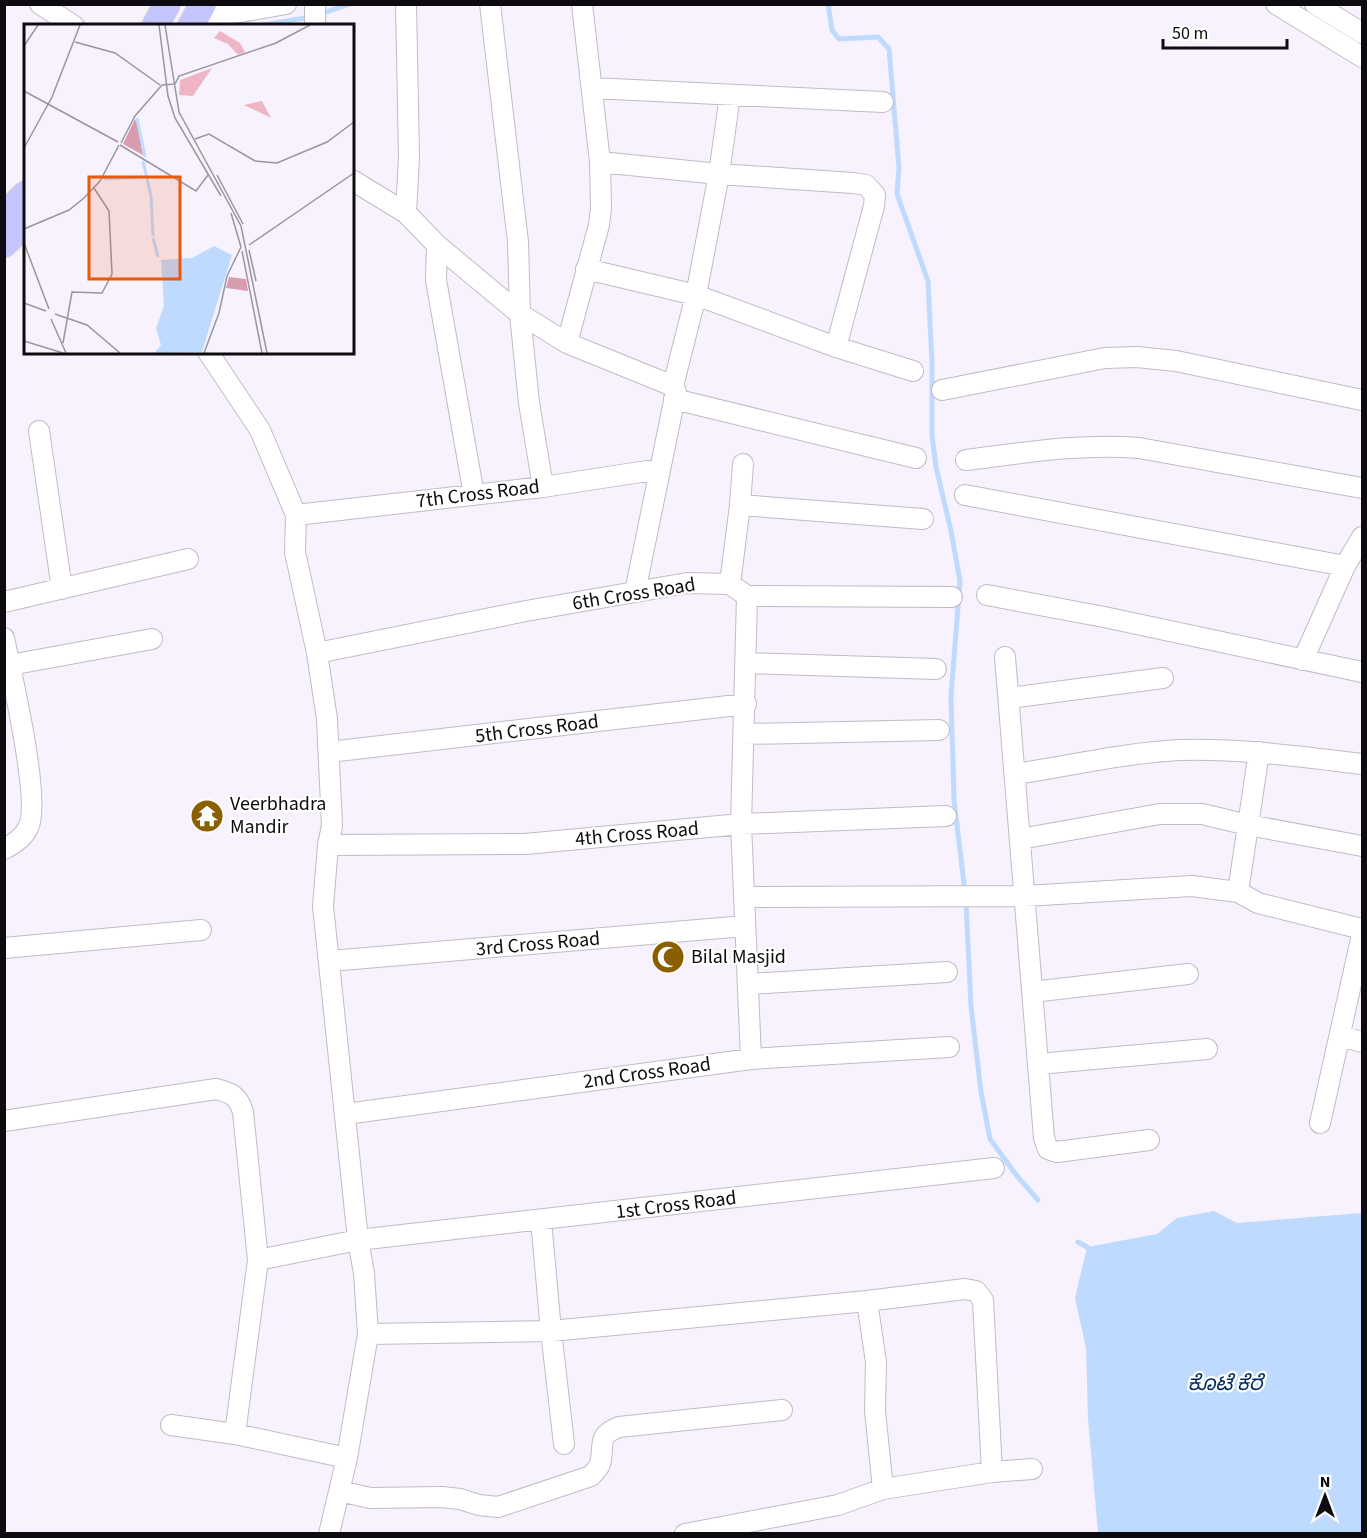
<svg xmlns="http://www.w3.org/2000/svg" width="1367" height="1538" font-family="'Source Sans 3','Noto Sans Kannada',sans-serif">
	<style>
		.water { fill: #bfdaff }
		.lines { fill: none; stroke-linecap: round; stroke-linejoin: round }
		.stream { stroke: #bfdaff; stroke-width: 5 }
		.minor-casing { stroke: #c1bbc6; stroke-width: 22 }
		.major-casing { stroke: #d3d3d4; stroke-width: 28 }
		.minor { stroke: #fff; stroke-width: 20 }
		.major { stroke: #c4c5ff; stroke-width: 26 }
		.labels { text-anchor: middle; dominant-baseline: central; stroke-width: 4.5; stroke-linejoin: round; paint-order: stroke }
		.street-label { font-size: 20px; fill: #0d0b0f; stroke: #fff }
		.poi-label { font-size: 20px; fill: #0d0b0f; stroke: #fff; text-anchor: start }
		.water-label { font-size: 21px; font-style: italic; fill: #00295d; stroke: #fff }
		.inset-river { fill: none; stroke: #bfdaff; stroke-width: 3 }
		.inset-road { fill: none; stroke: #99969e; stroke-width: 1.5 }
		.view { fill: #e8590c; fill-opacity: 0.15; stroke: #e8590c; stroke-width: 3 }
		.inset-edge { fill: none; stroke: #0d0b0f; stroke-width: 3 }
	</style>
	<rect width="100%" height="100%" fill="#f7f2fd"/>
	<!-- water -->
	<path class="water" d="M 1214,1211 L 1237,1223 L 1362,1213 L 1362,1533 L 1098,1533 L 1088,1418 L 1086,1348 L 1075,1298 L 1087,1247 L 1157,1234 L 1177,1218 Z"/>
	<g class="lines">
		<!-- stream -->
		<path class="stream" d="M 828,4 L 832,30 L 839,39 L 878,37 L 889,49 L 899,168 L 897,194 L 928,281 L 932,363 L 932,435 L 936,467 L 951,531 L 960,581 L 951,696 L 954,800 L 965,892
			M 320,14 L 350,4
			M 257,26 L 311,17
			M 966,903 L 971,1006 L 981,1092 L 990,1139 L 1017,1176 L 1038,1200
			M 1078,1242 L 1087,1247"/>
		<!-- minor casing -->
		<g class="minor-casing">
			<path id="minor" d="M 40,4 L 74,26
				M 406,4 L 409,157 L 406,213
				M 490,4 L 518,242 L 520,314 L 529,403 L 543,487
				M 582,4 L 600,162
				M 1276,4 L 1362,57
				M 1315,4 L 1362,33
				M 194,20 L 286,4
				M 315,26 L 315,4
				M 592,88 L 883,102
				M 352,180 L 406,213 L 437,245 L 520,314 L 567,343 L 673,386 L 676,392 L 635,592
				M 437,245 L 436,280 L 474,495
				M 586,269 L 696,295 L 836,347 L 913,371
				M 567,343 L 599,225 L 601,208 L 600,162 L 719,174 L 730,95
				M 208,352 L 260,430 L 296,515 L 295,552 L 317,653 L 327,719 L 332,826 L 328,845 L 323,906 L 358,1240 L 364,1273 L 368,1334 L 347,1458 L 329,1534
				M 673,386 L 696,295 L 719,174 L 853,183 L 866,185 L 875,195 L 874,206 L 836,347
				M 942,390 L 1105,358 L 1137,357 L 1176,361 L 1362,400
				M 674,399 L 916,458
				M 39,431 L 62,589
				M 966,460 C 1023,453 1081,443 1139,448 L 1362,488
				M 743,464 L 740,505 L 923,519
				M 965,495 L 1345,566
				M 296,515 L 543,487 L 660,469
				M 730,584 L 740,505
				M 987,595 L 1104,617 L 1362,672
				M 747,596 L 741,824 L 751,1059
				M 4,602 L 188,559
				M 4,638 C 11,672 42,803 28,828 C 23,838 14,844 4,849
				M 317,653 L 526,611 L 687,583 L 730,584 L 747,596 L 952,597
				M 1005,657 L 1044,1138 L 1048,1149 L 1057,1152 L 1149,1140
				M 1303,660 L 1345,566 L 1362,537
				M 746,663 L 936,669
				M 10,665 L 152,639
				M 1009,698 L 1163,678
				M 744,734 L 939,730
				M 329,752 L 746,704
				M 1015,774 C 1069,766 1124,753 1179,750 C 1240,748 1302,757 1362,764
				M 1020,839 L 1160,814 L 1202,814 L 1248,825 L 1362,846
				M 328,845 L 525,844 L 741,824 L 946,816
				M 1238,892 L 1259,752
				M 744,897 L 1025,896 L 1192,886 L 1238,892 L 1258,903 L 1362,929
				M 4,948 L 201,930
				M 330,961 L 745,926
				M 748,984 L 947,972
				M 1032,992 L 1188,974
				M 1340,1036 L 1362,1042
				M 1038,1064 L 1207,1049
				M 346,1114 L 751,1059 L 949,1047
				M 4,1121 L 216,1089 C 232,1093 238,1096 243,1112 L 258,1260 L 235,1434
				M 1320,1123 L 1362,935
				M 258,1260 L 358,1240 L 994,1168
				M 867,1301 L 965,1289 L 976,1291 L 983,1300 L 992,1472
				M 368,1334 L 551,1331 L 541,1220
				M 171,1425 L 235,1434 L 347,1458
				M 564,1444 L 551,1331 L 867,1301 L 876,1362 L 875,1411 L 883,1489
				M 340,1491 L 370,1498 L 442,1497 L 460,1499 L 479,1505 L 498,1507 L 591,1476 C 594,1472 599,1468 600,1464 C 605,1445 596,1436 619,1427 L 782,1410
				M 685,1534 L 838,1505 L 883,1489 L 992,1472 L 1032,1469"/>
		</g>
		<!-- major casing -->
		<g class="major-casing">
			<path id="major" d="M 155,26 L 167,4
				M 191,26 L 203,4
				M 4,215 L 26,194
				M 4,244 L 26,223"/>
		</g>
		<!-- minor -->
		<use href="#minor" class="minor"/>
		<!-- major -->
		<use href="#major" class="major"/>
	</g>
	<!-- icons -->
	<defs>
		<g id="temple-disc" transform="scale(1.725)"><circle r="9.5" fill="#8a5f00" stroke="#fff"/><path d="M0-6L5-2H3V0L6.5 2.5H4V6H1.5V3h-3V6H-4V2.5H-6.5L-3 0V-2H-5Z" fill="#fff"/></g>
		<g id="mosque-disc" transform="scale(1.725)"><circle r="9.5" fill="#8a5f00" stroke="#fff"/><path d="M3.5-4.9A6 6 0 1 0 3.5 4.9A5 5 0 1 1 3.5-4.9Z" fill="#fff"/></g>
	</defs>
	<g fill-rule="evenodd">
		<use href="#temple-disc" x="207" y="816"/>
		<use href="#mosque-disc" x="668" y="957"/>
	</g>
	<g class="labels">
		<!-- street labels -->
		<g class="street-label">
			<text transform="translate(478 494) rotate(-7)">7th Cross Road</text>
			<text transform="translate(634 594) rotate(-9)">6th Cross Road</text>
			<text transform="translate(537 729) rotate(-7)">5th Cross Road</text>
			<text transform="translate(637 834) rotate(-5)">4th Cross Road</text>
			<text transform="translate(538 944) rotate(-5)">3rd Cross Road</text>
			<text transform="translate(647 1073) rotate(-8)">2nd Cross Road</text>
			<text transform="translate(676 1205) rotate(-7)">1st Cross Road</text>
		</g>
		<!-- poi labels -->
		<g class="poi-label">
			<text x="230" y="804">Veerbhadra<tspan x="230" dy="23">Mandir</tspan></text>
			<text x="691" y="957">Bilal Masjid</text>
		</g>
		<!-- water labels -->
		<g class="water-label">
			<text x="1225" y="1383">ಕೊಟೆ ಕೆರೆ</text>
		</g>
	</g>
	<!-- overview -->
	<g transform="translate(24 24)">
		<rect width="330" height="330" fill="#f7f2fd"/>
		<path d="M 111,95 L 113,100 L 119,131 L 99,120 ZM 205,253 L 222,255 L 224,267 L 202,264 Z" fill="#d79cad"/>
		<path d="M 196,7 L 216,19 L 221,28 L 214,31 L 204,20 L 190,14 ZM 188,44 L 169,72 L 155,71 L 156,56 ZM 238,77 L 247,94 L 220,81 Z" fill="#eeb5c5"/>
		<path d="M 190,222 L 208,231 L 178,328 L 130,329 L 137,321 L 132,304 L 140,282 L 137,236 L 168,234 Z" fill="#bfdaff"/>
		<path class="inset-river" d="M 113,94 L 121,133M 119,137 L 127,172 L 129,212M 80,155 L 119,153M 129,214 L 134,233"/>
		<path class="inset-road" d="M 135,1 L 144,72 L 151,94 L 197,172M 141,1 L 155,88 L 217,202 L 243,329M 51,18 L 91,29 L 136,61M 0,22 L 14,1M 0,67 L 94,118M 171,115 L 185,110 L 231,137 L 253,139 L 303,118 L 330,98M 97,119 L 111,92 L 138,61 L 151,60 L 155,52 L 252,19 L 286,1M 96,121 L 172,167 L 184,151M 0,124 L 28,73 L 56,1M 193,151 L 219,200M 207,189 L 217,223M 0,205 L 45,186 L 60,174 L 76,157 L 95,121M 0,219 L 25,285M 225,221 L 330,149M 225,226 L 232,257M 218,227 L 238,329M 0,279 L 22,287M 31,290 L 63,301 L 96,329M 27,295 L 42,329M 0,317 L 39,329M 39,319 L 48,268 L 78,269 L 88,250 L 85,187 L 70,164M 180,329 L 195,289 L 203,252 L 217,223"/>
		<path class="view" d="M 65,153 L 156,153 L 156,255 L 65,255 Z"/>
		<rect width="330" height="330" class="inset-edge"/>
	</g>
	<!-- border -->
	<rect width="1367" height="1538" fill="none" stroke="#0d0b0f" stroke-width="12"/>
	<!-- north arrow -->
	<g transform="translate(1325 1496)" stroke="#ffffff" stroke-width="4.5" paint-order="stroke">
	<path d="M0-4.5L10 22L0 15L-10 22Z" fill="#0d0b0f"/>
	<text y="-9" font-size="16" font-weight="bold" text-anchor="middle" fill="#0d0b0f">N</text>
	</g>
	<!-- scale -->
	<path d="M1163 39v9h124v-9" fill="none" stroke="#0d0b0f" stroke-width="3"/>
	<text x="1172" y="39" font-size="18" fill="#0d0b0f" stroke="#ffffff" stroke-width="4.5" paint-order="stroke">50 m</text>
</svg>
